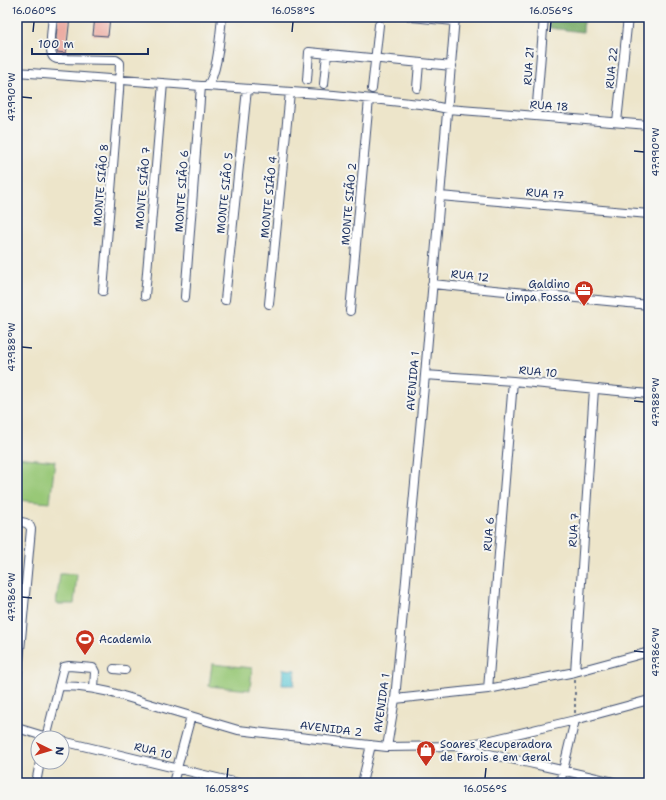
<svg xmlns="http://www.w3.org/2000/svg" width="666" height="800" font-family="'Shantell Sans',sans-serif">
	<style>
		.green { fill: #97c776; stroke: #597b6a }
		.forest { fill: #79ac67; stroke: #4a6e62 }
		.water { fill: #5dc8d5; stroke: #3c7c9a }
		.building { fill: #ecaba1 }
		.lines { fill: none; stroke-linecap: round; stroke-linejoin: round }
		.minor-casing { stroke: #3a4a6e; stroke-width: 10 }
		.path { stroke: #3a4a6e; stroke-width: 1.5; stroke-dasharray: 3 3; stroke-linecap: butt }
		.minor { stroke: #fff; stroke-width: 8 }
		.ticks { fill: none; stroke: #1b2f5e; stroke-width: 1.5 }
		.labels { text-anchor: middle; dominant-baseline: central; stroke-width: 4; stroke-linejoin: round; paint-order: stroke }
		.street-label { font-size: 11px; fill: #1b2f5e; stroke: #f6f6f2 }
		.poi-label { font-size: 11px; fill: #1b2f5e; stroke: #f6f6f2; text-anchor: start }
		.neatline { fill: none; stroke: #1b2f5e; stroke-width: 1.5 }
		.ticks-label { font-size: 10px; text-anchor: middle; fill: #1b2f5e }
	</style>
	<rect width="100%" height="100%" fill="#f6f6f2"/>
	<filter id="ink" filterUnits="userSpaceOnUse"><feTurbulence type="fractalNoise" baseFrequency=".025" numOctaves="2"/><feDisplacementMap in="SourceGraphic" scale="8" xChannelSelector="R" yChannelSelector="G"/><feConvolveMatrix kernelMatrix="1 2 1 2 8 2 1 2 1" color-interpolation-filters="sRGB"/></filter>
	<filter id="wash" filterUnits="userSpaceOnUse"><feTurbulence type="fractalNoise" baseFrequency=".012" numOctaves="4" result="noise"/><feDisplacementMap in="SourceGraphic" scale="16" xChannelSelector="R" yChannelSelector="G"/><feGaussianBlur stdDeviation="0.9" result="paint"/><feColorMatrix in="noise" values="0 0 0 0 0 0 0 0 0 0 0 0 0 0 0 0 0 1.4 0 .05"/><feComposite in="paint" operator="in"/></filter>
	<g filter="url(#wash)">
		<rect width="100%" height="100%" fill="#ede5ca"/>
		<!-- green -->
		<path class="green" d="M 17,457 L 55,461 L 50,503 L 17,500 Z
			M 60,574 L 77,574 L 74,604 L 56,604 Z
			M 212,664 L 252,668 L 250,690 L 209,686 Z"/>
		<!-- forest -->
		<path class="forest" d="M 550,17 L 584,17 L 583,32 L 549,28 Z"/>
		<!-- water -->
		<path class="water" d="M 283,669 L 295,670 L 294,685 L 282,685 Z"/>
		<g id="blocks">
			<!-- building -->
			<path class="building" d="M 58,17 L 70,17 L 66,53 L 57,52 L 57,51 L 56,37 Z
				M 95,17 L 110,17 L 108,36 L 93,35 Z"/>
		</g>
	</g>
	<g filter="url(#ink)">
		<use href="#blocks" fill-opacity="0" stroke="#3a4a6e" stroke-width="1"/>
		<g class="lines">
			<!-- minor casing -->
			<g class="minor-casing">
				<path id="minor" d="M 53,17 C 52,26 49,47 52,55 C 53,58 54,58 57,59 L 116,60 L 119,62 L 120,63 L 119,91 L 103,291
					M 411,17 L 455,21
					M 17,72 L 201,86 L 207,86 C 218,74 220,34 222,17
					M 307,80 L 309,52 L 452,66
					M 324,84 L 327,54
					M 207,86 L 334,95 L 429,105 L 448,109 L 649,125
					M 417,88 L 419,63
					M 372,89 L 379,25
					M 536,116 L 544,17
					M 617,122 L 628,17
					M 440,196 L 649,214
					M 432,284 L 649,305
					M 145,296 L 163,83
					M 185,297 L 201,86
					M 225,300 L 247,89
					M 269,304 L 290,92
					M 350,311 L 369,99
					M 425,375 L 513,381 L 649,394
					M 17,522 C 23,522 29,522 31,529 L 17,683
					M 114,669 L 125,670
					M 575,672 L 594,389
					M 59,686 C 81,686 102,689 123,696 L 238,730 L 387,747 L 458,746 L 483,742 L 575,720 L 649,700
					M 488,689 L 513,381
					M 395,699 L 488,689 L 575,672 L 649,652
					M 17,728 L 50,738
					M 46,738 L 64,667 L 69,666 L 93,668 L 95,672 L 94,688
					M 62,741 L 238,783
					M 387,747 L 395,699 L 425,375 L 455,17
					M 460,747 C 512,760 565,770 617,783
					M 36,783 L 40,762
					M 173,783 L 191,716
					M 362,783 L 371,745
					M 560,783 L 575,720"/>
			</g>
			<!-- path -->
			<path class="path" d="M 575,680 L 575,713"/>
			<!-- minor -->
			<use href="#minor" class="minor"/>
		</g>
	</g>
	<!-- ticks -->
	<path class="ticks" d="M 33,32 L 34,22M 292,32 L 293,22M 550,32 L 551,22M 22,97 L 32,98M 634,151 L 644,152M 22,347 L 32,348M 634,401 L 644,402M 22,597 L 32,598M 634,651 L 644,652M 227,778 L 228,768M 485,778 L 486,768"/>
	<!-- icons -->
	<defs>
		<g id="office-pin" transform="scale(1)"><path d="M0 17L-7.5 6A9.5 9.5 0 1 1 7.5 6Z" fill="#c8321e" stroke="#f6f6f2"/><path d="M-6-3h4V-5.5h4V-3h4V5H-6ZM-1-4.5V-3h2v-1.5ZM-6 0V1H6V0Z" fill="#fff"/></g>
		<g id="stadium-pin" transform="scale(1)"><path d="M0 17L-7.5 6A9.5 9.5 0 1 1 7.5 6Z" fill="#c8321e" stroke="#f6f6f2"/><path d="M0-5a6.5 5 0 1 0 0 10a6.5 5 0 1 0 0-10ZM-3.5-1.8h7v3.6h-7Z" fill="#fff"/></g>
		<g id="shop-pin" transform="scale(1)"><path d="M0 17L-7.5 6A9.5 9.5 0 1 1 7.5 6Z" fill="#c8321e" stroke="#f6f6f2"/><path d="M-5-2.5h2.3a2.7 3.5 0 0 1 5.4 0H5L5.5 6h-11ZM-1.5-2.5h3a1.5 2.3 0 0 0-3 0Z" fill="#fff"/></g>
	</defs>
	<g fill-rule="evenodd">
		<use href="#office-pin" x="584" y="290"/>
		<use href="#stadium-pin" x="85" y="639"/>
		<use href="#shop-pin" x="426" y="750"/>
	</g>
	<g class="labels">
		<!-- street labels -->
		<g class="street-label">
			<text transform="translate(529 66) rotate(-86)">RUA 21</text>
			<text transform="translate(612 68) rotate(-84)">RUA 22</text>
			<text transform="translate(549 106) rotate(4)">RUA 18</text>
			<text transform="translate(101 185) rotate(-85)">MONTE SIÃO 8</text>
			<text transform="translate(143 188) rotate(-85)">MONTE SIÃO 7</text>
			<text transform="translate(182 191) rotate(-86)">MONTE SIÃO 6</text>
			<text transform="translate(225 193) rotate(-84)">MONTE SIÃO 5</text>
			<text transform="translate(545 194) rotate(5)">RUA 17</text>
			<text transform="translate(269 197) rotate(-84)">MONTE SIÃO 4</text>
			<text transform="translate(349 204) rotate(-85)">MONTE SIÃO 2</text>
			<text transform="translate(470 276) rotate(6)">RUA 12</text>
			<text transform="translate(538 372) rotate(5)">RUA 10</text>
			<text transform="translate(413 381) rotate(-85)">AVENIDA 1</text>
			<text transform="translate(574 530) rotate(-86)">RUA 7</text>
			<text transform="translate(489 534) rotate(-85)">RUA 6</text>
			<text transform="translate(382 703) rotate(-82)">AVENIDA 1</text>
			<text transform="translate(331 729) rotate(7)">AVENIDA 2</text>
			<text transform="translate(153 751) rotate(14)">RUA 10</text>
		</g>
		<!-- poi labels -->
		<g class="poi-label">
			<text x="570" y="284" text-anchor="end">Galdino<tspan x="570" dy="13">Limpa Fossa</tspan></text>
			<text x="99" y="639">Academia</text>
			<text x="440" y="744">Soares Recuperadora<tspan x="440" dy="13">de Farois e em Geral</tspan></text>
		</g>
	</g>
	<!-- margin -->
	<rect width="666" height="800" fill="none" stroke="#f6f6f2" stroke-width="44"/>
	<!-- north arrow -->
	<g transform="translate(50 750) rotate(95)"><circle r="19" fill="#f6f6f2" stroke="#9ea6b7"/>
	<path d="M0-3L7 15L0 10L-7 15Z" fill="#c8321e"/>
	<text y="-6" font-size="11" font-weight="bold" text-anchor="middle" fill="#1b2f5e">N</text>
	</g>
	<!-- scale -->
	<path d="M32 48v6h116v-6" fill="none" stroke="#1b2f5e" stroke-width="2"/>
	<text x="38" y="48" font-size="12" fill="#1b2f5e" stroke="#f6f6f2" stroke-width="3" paint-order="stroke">100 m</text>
	<rect x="22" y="22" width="622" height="756" class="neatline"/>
	<g class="ticks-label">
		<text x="34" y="14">16.060°S</text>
		<text x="293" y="14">16.058°S</text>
		<text x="551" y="14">16.056°S</text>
		<text transform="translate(11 97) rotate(-90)" y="4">47.990°W</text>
		<text transform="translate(655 152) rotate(-90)" y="4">47.990°W</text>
		<text transform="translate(11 347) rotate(-90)" y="4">47.988°W</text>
		<text transform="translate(655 402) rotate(-90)" y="4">47.988°W</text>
		<text transform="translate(11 597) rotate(-90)" y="4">47.986°W</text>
		<text transform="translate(655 652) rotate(-90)" y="4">47.986°W</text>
		<text x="227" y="792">16.058°S</text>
		<text x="485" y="792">16.056°S</text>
	</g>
</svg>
